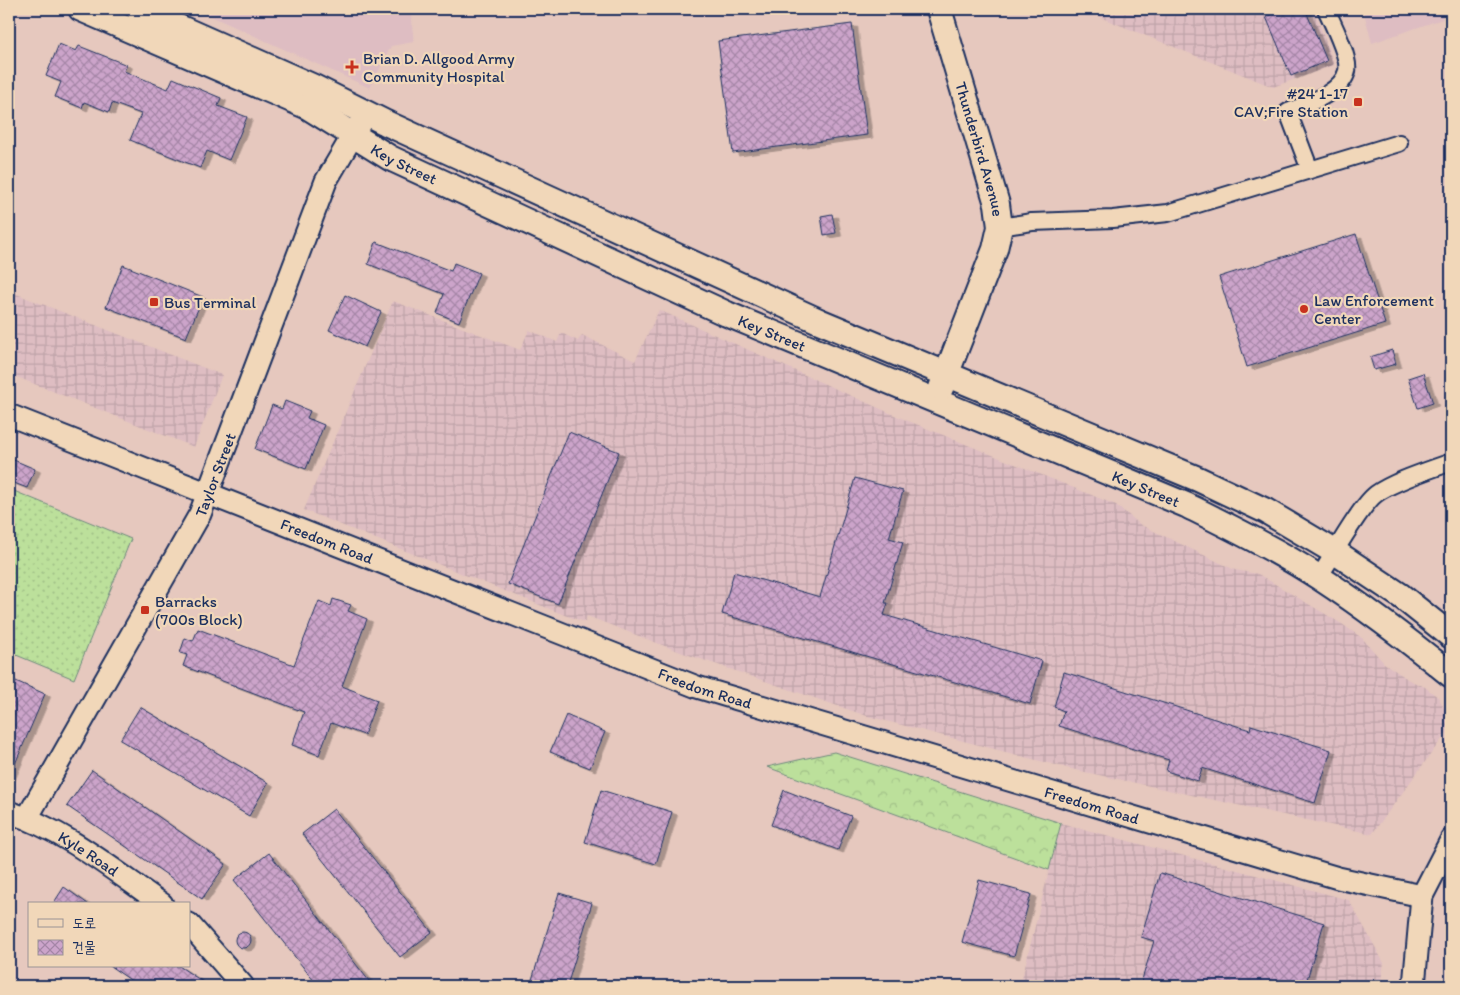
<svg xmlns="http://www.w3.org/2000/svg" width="1460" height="995" font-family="Itim,'Poor Story',sans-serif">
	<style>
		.built { fill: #debdc2 }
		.industrial { fill: url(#industrial-grid) }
		.grass { fill: url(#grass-dots); stroke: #6c887c }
		.forest { fill: url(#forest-crowns); stroke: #6c887c }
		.building { fill: url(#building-cross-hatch); stroke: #1b2f5e; filter: url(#shadow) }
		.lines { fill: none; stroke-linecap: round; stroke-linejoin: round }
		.minor-casing { stroke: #1b2f5e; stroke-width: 20 }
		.tertiary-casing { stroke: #1b2f5e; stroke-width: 25 }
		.secondary-casing { stroke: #1b2f5e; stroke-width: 28 }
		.minor { stroke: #f1d7b9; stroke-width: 16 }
		.tertiary { stroke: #f1d7b9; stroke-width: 21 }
		.secondary { stroke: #f1d7b9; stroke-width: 24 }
		.poi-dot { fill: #c8321e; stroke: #f1d7b9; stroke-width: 2 }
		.labels { text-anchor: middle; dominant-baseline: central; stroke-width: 4.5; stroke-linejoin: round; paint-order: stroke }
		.poi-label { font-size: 16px; fill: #1b2f5e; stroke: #f1d7b9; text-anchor: start }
		.street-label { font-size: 16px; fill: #1b2f5e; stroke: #f1d7b9 }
	</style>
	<defs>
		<pattern id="industrial-grid" width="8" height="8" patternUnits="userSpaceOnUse" patternTransform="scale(1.25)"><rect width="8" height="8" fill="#debdc2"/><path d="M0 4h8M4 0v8" fill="none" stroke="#bea3a9"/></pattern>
		<pattern id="grass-dots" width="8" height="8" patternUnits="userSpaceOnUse" patternTransform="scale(1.25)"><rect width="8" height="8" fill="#bce09b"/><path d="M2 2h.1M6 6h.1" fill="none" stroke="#a1c088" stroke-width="1.8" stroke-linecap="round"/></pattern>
		<pattern id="forest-crowns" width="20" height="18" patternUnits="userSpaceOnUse" patternTransform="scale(1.25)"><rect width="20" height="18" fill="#bce09b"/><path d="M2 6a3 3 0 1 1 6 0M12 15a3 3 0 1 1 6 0" fill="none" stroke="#a1c088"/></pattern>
		<pattern id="building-cross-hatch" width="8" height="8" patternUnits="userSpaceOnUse" patternTransform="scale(1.25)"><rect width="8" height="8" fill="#cca4ca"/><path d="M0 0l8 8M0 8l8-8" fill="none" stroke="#a586a7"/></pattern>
		<filter id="shadow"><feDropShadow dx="5.5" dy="3" stdDeviation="0" flood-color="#0004"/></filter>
	</defs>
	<rect width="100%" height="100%" fill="#e6c8be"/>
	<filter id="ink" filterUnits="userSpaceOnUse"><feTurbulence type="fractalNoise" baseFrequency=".02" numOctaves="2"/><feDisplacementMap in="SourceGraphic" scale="10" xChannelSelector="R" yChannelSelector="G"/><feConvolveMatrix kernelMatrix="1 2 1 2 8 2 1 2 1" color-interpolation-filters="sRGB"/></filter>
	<g filter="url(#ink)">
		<!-- built -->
		<path class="built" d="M 195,9 L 410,9 L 414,42 L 391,46 L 370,88 Z
			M 1363,9 L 1451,9 L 1451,16 L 1372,43 Z"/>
		<!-- industrial -->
		<path class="industrial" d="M 1092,9 L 1314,9 L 1334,65 L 1273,87 L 1102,18 Z
			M 9,291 L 222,375 L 194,447 L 9,374 Z
			M 393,301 L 520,350 L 529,330 L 557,342 L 561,333 L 578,341 L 582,335 L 635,361 L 659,310 L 901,418 L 1116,505 L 1141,525 L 1235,570 L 1258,574 L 1342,624 L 1362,638 L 1384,663 L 1409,680 L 1425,687 L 1439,698 L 1447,714 L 1447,732 L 1372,834 L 1071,769 L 867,716 L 683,653 L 587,616 L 585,622 L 567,616 L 304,510 Z
			M 1061,823 L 1349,900 L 1384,963 L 1380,986 L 1020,986 Z"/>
		<!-- grass -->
		<path class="grass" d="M 9,489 L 131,539 L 74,679 L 9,652 Z"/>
		<!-- forest -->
		<path class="forest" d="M 834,752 L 1061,823 L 1049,870 L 767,767 Z"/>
		<!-- building -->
		<path class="building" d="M 1287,9 L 1305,9 L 1327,61 L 1291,76 L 1266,17 Z
			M 852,24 L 867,135 L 733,153 L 718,41 Z
			M 59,44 L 76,51 L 79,46 L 127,65 L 124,71 L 168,89 L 173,78 L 221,98 L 218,106 L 247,117 L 229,160 L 207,151 L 200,168 L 130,140 L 141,114 L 112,103 L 109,112 L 84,102 L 82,108 L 55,97 L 61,82 L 46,76 Z
			M 832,214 L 836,233 L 824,235 L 821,216 Z
			M 1356,234 L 1385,324 L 1247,367 L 1219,277 Z
			M 376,242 L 451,271 L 454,263 L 479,273 L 459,322 L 437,313 L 444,294 L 368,264 Z
			M 123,265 L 203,297 L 186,338 L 106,307 Z
			M 345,295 L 381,312 L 365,347 L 329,330 Z
			M 1392,350 L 1396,364 L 1374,370 L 1370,357 Z
			M 1423,373 L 1433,403 L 1418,408 L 1408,378 Z
			M 285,401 L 310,411 L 307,418 L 324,425 L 306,469 L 255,449 L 272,405 L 282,409 Z
			M 569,432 L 619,452 L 558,604 L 508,584 Z
			M 9,458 L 35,469 L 27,488 L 9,481 Z
			M 855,478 L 903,491 L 889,538 L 903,542 L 885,603 L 888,603 L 884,615 L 1042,661 L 1030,704 L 722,614 L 734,572 L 820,597 Z
			M 333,599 L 351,605 L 348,611 L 367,619 L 342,686 L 377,700 L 364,735 L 331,723 L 319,755 L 292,745 L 304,712 L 183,666 L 187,655 L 180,653 L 185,638 L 193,641 L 198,629 L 294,665 L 319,601 L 331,606 Z
			M 1064,672 L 1250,730 L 1251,725 L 1331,750 L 1315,803 L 1202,768 L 1198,781 L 1166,771 L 1169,760 L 1059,726 L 1064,711 L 1054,707 Z
			M 9,678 L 45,694 L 9,778 Z
			M 140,707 L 268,783 L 249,816 L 120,740 Z
			M 566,715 L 605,732 L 590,768 L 550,752 Z
			M 92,770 L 226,864 L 202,899 L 67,806 Z
			M 601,790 L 672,812 L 656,864 L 585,842 Z
			M 784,790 L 851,816 L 838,850 L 771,825 Z
			M 334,809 L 432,932 L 400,957 L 302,834 Z
			M 269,853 L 373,986 L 318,986 L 234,880 Z
			M 1160,873 L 1324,923 L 1305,986 L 1283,980 L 1282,986 L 1140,986 L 1154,941 L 1141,937 Z
			M 979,880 L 1031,894 L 1014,956 L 962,942 Z
			M 64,887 L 88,904 L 53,904 Z
			M 559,893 L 592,903 L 567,986 L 530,986 Z
			M235 940a8 8 0 1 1 16 0a8 8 0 1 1-16 0Z
			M 110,966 L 179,966 L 209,986 L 139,986 Z"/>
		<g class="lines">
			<!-- minor casing -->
			<g class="minor-casing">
				<path id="minor" d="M 1310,170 L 1288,112 C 1306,104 1342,93 1347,71 C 1350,58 1332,22 1326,9
					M 1000,227 L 1032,222 L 1113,219 L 1168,213 L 1399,143
					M 1319,577 C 1331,559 1360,506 1376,494 C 1394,481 1430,470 1451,462"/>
			</g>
			<!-- tertiary casing -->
			<g class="tertiary-casing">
				<g id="tertiary">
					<path id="s1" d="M 9,415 L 697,687 L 1338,878 L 1422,896"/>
					<path id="s2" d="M 9,812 C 66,831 113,870 162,904"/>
					<path id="s3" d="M 27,818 L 200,514 L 326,181 L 366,113"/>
					<path d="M 189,924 L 243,986"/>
					<path d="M 1414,986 L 1422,896 L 1451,840"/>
				</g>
			</g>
			<!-- secondary casing -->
			<g class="secondary-casing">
				<g id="secondary">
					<path id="s4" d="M 81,9 L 308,107 L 390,158 L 727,314 L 1186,505 C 1232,528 1277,550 1320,578 C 1366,608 1409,641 1451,675"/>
					<path d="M 138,9 L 314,87 L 386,123 L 819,321 L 1198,479 L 1266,511 L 1335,552 L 1401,596 L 1451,636"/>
					<path id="s5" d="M 939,9 L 997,204 L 1000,227 L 995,249 L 941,388"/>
				</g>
			</g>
			<!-- minor -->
			<use href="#minor" class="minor"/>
			<!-- tertiary -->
			<use href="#tertiary" class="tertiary"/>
			<!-- secondary -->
			<use href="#secondary" class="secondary"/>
		</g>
	</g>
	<!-- markers -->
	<g class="poi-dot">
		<path d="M349.5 59.5h5v5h5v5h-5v5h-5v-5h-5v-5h5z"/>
		<rect x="1353" y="97" width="10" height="10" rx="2.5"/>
		<rect x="149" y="297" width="10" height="10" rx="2.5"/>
		<circle cx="1304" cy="309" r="5"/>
		<rect x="140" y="605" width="10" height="10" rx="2.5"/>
	</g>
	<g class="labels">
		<!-- poi labels -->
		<g class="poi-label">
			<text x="363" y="58">Brian D. Allgood Army<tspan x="363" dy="18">Community Hospital</tspan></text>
			<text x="1348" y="93" text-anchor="end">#24 1-17<tspan x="1348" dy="18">CAV;Fire Station</tspan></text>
			<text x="1314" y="300">Law Enforcement<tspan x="1314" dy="18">Center</tspan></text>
			<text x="164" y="302">Bus Terminal</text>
			<text x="155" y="601">Barracks<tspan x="155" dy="18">(700s Block)</tspan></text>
		</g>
		<!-- street labels -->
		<g class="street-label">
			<text stroke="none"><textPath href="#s5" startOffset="146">Thunderbird Avenue</textPath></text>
			<text stroke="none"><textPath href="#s4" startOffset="359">Key Street</textPath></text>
			<text stroke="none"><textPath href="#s4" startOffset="764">Key Street</textPath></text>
			<text stroke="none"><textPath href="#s3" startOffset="392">Taylor Street</textPath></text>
			<text stroke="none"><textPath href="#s4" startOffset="1169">Key Street</textPath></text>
			<text stroke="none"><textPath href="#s1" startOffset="342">Freedom Road</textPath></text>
			<text stroke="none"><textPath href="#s1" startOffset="748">Freedom Road</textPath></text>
			<text stroke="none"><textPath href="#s1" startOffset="1152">Freedom Road</textPath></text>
			<text stroke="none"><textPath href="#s2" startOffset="90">Kyle Road</textPath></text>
		</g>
	</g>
	<!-- margin -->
	<rect width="1460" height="995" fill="none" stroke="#f1d7b9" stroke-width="30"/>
	<rect x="15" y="15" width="1430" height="965" fill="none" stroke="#1b2f5e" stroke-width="2" filter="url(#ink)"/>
	<!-- legend -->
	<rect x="28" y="902" width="162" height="65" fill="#f1d7b9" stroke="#9b9495"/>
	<rect x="38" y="919" width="25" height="8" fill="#f1d7b9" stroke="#9b9495"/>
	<text x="72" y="928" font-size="15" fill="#1b2f5e">도로</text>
	<rect x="38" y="940" width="25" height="15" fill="url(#building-cross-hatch)" stroke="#9b9495"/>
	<text x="72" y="952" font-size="15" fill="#1b2f5e">건물</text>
</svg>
